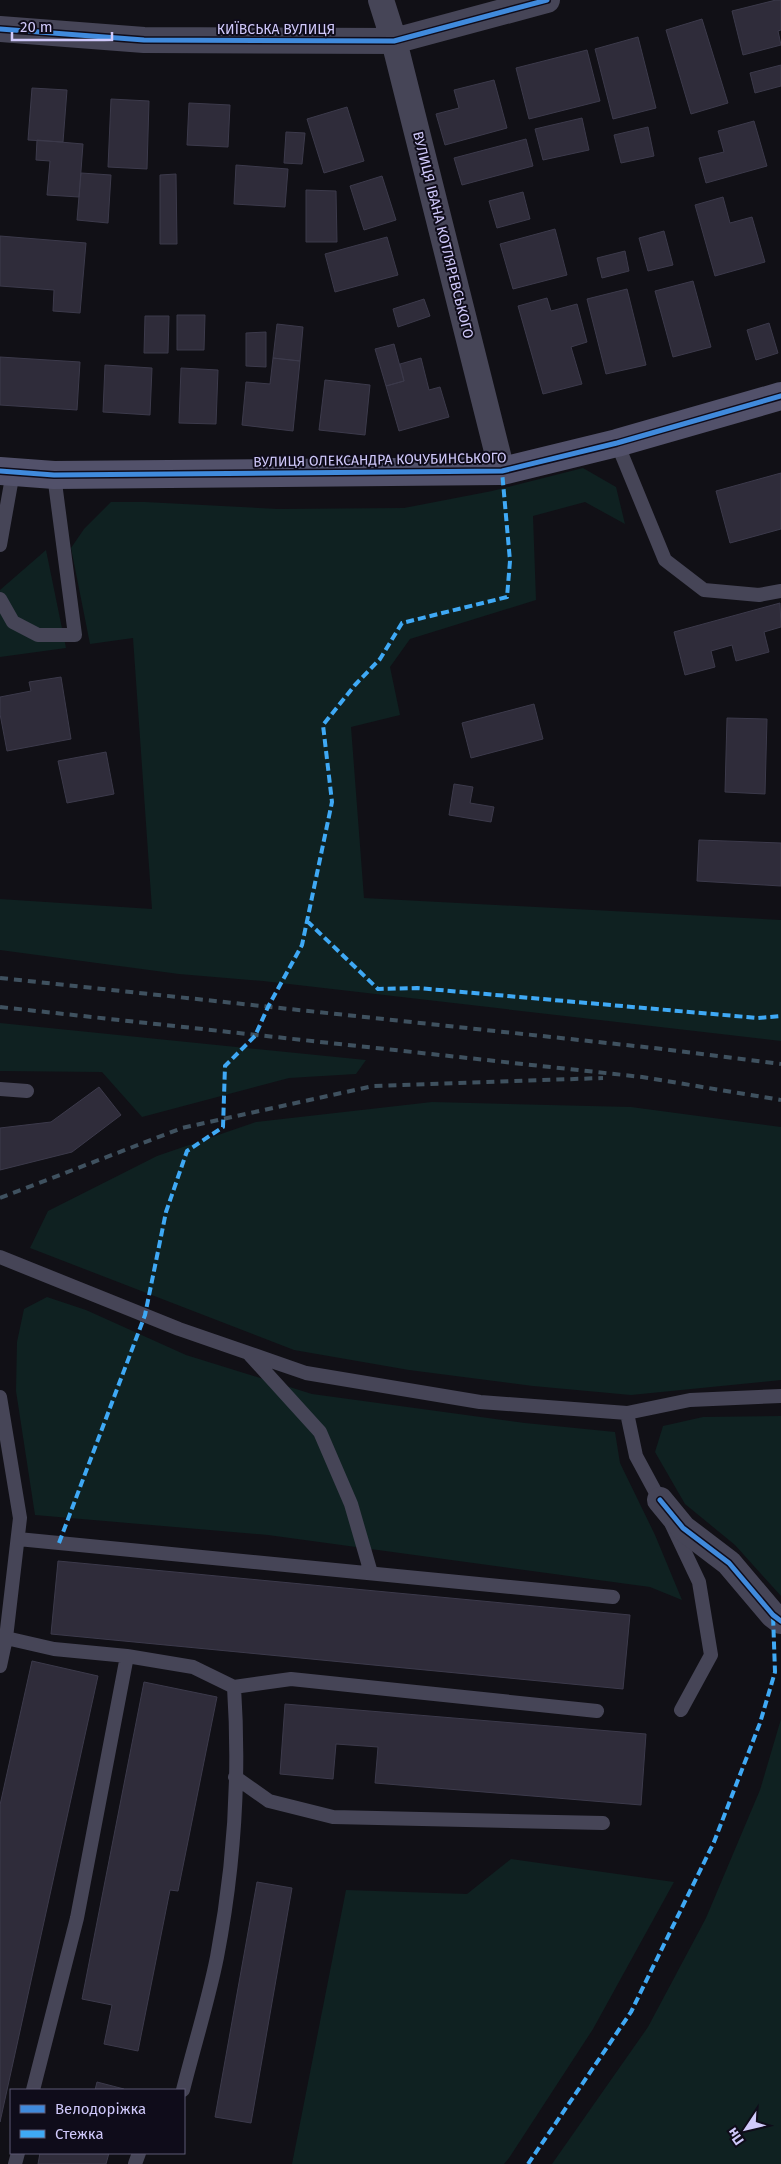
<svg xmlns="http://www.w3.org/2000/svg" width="781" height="2164" font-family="'Fira Sans',sans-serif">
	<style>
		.green { fill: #0f2121 }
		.building { fill: #2f2c3a; stroke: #3c3a4b }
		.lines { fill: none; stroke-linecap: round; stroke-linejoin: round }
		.lane { stroke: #464557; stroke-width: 14 }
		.street { stroke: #464557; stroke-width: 26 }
		.secondary { stroke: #52516a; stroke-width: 28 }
		.rail { stroke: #3f515f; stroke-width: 4; stroke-dasharray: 8 6; stroke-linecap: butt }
		.quiet { stroke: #3fa9f5; stroke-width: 4; stroke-dasharray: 8 4; stroke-linecap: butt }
		.cycleway-casing { stroke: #0f0c1a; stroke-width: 8 }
		.cycleway { stroke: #408adc; stroke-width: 5 }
		.labels { text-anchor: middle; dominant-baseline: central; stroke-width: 4; stroke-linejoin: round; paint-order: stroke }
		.street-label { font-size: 14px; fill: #d0c9fb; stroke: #0f0c1a }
	</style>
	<rect width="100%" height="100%" fill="#111016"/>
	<!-- green -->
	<path class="green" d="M 583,468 L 616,487 L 625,524 L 585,502 L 533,516 L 536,600 L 410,639 L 390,667 L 400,715 L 351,727 L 364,898 L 781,920 L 781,1041 L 263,981 L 179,974 L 0,950 L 0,899 L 152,909 L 133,638 L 90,644 L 71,548 L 84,529 L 111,502 L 145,502 L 278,509 L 404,508 L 492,491 Z
		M 46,550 L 66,648 L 0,657 L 0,590 Z
		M 0,1023 L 366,1060 L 356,1074 L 289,1078 L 142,1117 L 102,1072 L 0,1071 Z
		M 432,1102 L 631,1107 L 781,1127 L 781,1380 L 631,1395 L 533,1386 L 409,1370 L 294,1350 L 30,1248 L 48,1211 L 157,1156 L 256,1122 Z
		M 47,1297 L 86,1310 L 186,1355 L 312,1394 L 525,1423 L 615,1432 L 620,1463 L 655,1535 L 682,1600 L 650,1587 L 268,1535 L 35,1515 L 16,1391 L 17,1342 L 24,1309 Z
		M 781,1416 L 781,1596 L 735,1545 L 685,1504 L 655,1452 L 663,1426 L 703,1417 Z
		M 781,1719 L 781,2164 L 552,2164 L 648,2027 L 706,1918 L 760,1790 Z
		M 511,1859 L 674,1882 L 593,2029 L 509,2158 L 504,2164 L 292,2164 L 346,1890 L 467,1894 Z"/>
	<!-- building -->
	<path class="building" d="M 776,0 L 781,0 L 781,30 L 778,31 L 781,45 L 743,55 L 732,11 Z
		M 702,19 L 728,103 L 691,114 L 666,30 Z
		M 638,37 L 656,108 L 613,119 L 595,49 Z
		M 587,50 L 600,101 L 529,119 L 516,68 Z
		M 781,65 L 781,86 L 755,93 L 750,73 Z
		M 494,80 L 507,128 L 445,145 L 436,114 L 459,108 L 454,90 Z
		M 32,88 L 67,90 L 63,142 L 28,140 Z
		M 111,99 L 149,101 L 147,169 L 108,167 Z
		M 189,103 L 230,105 L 228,147 L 187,145 Z
		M 347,107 L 364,161 L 324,173 L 307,119 Z
		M 582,118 L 589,150 L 543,160 L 535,129 Z
		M 754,121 L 767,166 L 706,183 L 699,158 L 724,152 L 718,131 Z
		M 648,127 L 654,156 L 621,163 L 614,135 Z
		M 286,132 L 305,133 L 302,164 L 284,163 Z
		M 526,139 L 533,166 L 462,185 L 454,158 Z
		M 37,140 L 83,144 L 79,197 L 47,195 L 50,161 L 36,160 Z
		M 236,165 L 288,169 L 285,207 L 234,204 Z
		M 81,173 L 111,175 L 108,223 L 77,220 Z
		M 176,174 L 177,244 L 160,244 L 160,175 Z
		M 382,176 L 396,220 L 364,230 L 350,186 Z
		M 306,190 L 336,191 L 337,242 L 306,242 Z
		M 523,192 L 530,219 L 497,228 L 489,201 Z
		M 723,197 L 730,223 L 752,217 L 765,262 L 715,276 L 695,205 Z
		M 555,229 L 567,275 L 513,289 L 500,244 Z
		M 664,231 L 673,265 L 648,271 L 639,238 Z
		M 0,236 L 86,243 L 80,313 L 53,311 L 54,290 L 0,286 Z
		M 387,237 L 398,275 L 335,292 L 325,254 Z
		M 625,251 L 629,271 L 602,278 L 597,258 Z
		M 693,281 L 711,347 L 673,357 L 655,291 Z
		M 627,289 L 646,365 L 606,374 L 587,299 Z
		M 547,298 L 551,311 L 577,304 L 587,342 L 571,347 L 582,384 L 543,394 L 518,306 Z
		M 424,299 L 430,316 L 398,327 L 393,309 Z
		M 177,315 L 205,315 L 204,350 L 177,350 Z
		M 145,316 L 169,316 L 168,353 L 144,353 Z
		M 769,323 L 778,353 L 756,360 L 747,330 Z
		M 277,324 L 303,327 L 300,361 L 273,358 Z
		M 266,332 L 266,367 L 246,366 L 246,333 Z
		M 394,344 L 404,381 L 386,386 L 375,349 Z
		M 0,357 L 80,362 L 77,410 L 0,405 Z
		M 273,358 L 300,361 L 293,431 L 242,425 L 246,382 L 270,384 Z
		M 421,358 L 429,390 L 440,387 L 449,417 L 399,431 L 386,386 L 404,381 L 400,364 Z
		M 105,365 L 152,368 L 150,415 L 103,412 Z
		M 181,368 L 218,370 L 216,424 L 179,423 Z
		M 325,380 L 370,385 L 365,435 L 319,430 Z
		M 781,473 L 781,529 L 730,543 L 716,491 Z
		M 780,603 L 781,627 L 764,632 L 769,652 L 736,661 L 732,645 L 711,651 L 715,667 L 685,675 L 674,632 Z
		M 61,677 L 71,739 L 7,751 L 0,714 L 0,697 L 31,691 L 29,682 Z
		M 534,704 L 543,739 L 471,758 L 462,723 Z
		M 727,718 L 767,719 L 765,794 L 725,792 Z
		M 106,752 L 114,794 L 67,803 L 58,761 Z
		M 454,784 L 473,787 L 470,803 L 494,807 L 491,822 L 449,815 Z
		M 699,840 L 781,843 L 781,886 L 697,881 Z
		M 99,1087 L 121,1115 L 72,1152 L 0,1170 L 0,1128 L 51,1122 Z
		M 58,1561 L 630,1615 L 623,1689 L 51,1634 Z
		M 32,1661 L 98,1676 L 0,2122 L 0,1805 Z
		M 144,1682 L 217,1697 L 178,1891 L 170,1890 L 138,2051 L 104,2044 L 112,2005 L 82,1999 Z
		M 285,1704 L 646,1734 L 641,1805 L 375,1783 L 378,1747 L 336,1744 L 333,1779 L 280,1774 Z
		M 257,1882 L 292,1888 L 251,2123 L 215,2117 Z
		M 97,2082 L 124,2089 L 123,2090 L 95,2090 Z
		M 40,2153 L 109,2153 L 106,2164 L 38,2164 Z"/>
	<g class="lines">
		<!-- lane -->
		<path class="lane" d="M 617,443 L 665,560 L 704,590 L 759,595 L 781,591
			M 0,545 L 13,472
			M 0,599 L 13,622 L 38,635 L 75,635 L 54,475
			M 0,1089 L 27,1091
			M 0,1257 L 179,1329 L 306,1373 L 480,1402 L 627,1413 L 636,1456 L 663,1506
			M 250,1355 L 320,1432 L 351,1504 L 371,1573
			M 0,1397 L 20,1518 L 6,1638 L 54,1649 L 127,1656 L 193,1667 L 234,1687 C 240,1777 234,1868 217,1957 C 208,2002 194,2046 183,2090
			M 627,1413 L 690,1400 L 781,1396
			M 672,1525 L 699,1582 L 711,1655 L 681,1710
			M 18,1539 L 613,1597
			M 0,1666 L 6,1638
			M 234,1687 L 291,1679 L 597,1711
			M 235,1777 L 269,1801 L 333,1817 L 603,1823
			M 33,2090 L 77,1918 L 127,1656
			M 15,2164 L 18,2153
			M 135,2164 L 139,2153"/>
		<!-- street -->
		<path class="street" d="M 381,0 L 394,41 L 502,471
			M 0,29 L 144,40 L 394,41 L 547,0
			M 660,1500 L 683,1528 L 729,1563 L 773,1615 L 781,1621"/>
		<!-- secondary -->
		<path class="secondary" d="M 0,471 L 54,475 L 502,471 L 617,443 L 781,396"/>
		<!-- rail -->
		<path class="rail" d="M 0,978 L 654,1048 L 781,1064
			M 0,1007 L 642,1077 L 781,1100
			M 0,1198 L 182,1128 L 373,1086 L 603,1078"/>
		<!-- quiet -->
		<path class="quiet" d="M 307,921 L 378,989 L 417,988 L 758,1018 L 781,1016
			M 59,1543 L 145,1315 L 166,1212 L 187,1151 L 223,1127 L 225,1066 L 255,1036 L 268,1007 L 302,945 L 332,802 L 323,725 L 355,685 L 380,659 L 402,623 L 507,597 L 510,561 L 502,471
			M 528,2164 L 631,2012 L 714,1842 L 760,1723 L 775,1672 L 773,1615"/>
		<!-- cycleway casing -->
		<g class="cycleway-casing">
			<path id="cycleway" d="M 0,29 L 144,40 L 394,41 L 547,0
				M 0,471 L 54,475 L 502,471 L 617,443 L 781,396
				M 660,1500 L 683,1528 L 729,1563 L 773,1615 L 781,1621"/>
		</g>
		<!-- cycleway -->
		<use href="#cycleway" class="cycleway"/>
	</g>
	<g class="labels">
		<!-- street labels -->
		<g class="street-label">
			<text x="276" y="29">КИЇВСЬКА ВУЛИЦЯ</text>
			<text transform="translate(443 235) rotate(76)">ВУЛИЦЯ ІВАНА КОТЛЯРЕВСЬКОГО</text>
			<text transform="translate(380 460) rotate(-1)">ВУЛИЦЯ ОЛЕКСАНДРА КОЧУБИНСЬКОГО</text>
		</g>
	</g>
	<!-- legend -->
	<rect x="10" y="2089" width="175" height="65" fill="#0f0c1a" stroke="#5c5874"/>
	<rect x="20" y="2105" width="25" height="8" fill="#408adc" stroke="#5c5874"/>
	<text x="55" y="2114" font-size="15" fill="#d0c9fb">Велодоріжка</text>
	<rect x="20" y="2130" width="25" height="8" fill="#3fa9f5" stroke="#5c5874"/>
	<text x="55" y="2139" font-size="15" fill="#d0c9fb">Стежка</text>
	<!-- north arrow -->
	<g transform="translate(746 2129) rotate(235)" stroke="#0f0c1a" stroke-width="4" paint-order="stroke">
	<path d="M0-4L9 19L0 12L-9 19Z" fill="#d0c9fb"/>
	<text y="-8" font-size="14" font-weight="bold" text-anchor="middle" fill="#d0c9fb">Пн</text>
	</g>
	<!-- scale -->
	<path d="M12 32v8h100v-8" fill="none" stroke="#d0c9fb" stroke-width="2.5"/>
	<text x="20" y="32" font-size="15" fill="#d0c9fb" stroke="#0f0c1a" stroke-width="4" paint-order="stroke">20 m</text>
</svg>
